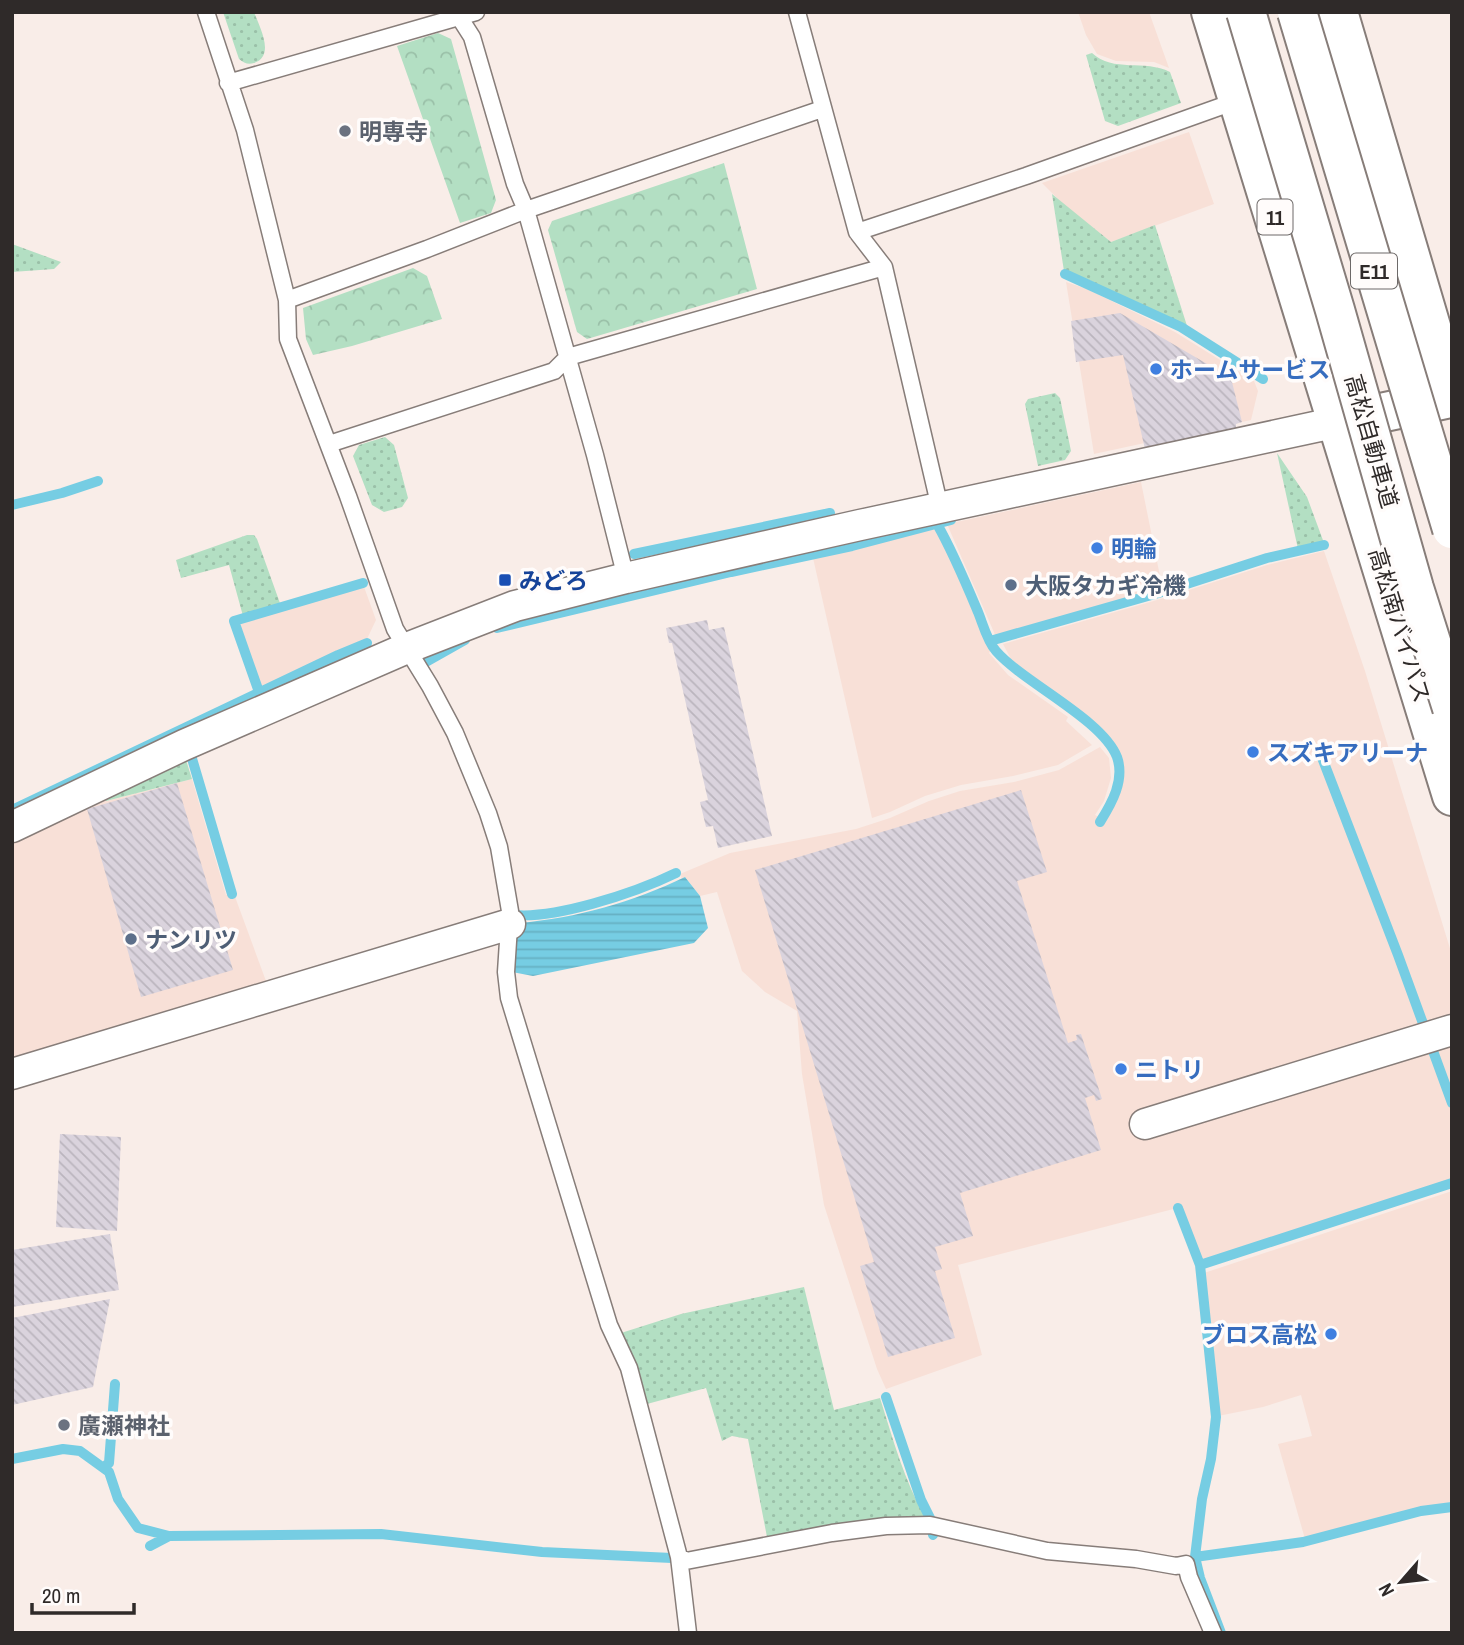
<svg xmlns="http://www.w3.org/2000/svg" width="1464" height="1645" font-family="'Archivo Narrow','Noto Sans JP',sans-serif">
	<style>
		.commercial { fill: #f8e0d7; fill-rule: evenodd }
		.grass { fill: url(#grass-dots) }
		.park { fill: url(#park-crowns) }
		.water { fill: url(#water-rules) }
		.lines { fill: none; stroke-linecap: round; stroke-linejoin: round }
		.stream { stroke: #76cde3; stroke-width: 10 }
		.building { fill: url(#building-back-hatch) }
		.service-casing { stroke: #877d79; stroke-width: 19 }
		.minor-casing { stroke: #877d79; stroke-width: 33 }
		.secondary-casing { stroke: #877d79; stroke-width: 42 }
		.trunk-casing { stroke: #877d79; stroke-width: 42 }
		.service { stroke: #fff; stroke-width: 16 }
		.minor { stroke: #fff; stroke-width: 30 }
		.secondary { stroke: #fff; stroke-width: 38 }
		.trunk { stroke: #fff; stroke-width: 38 }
		.motorway-bridge-casing { stroke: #877d79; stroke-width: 42; stroke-linecap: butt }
		.motorway-bridge { stroke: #fff; stroke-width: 38 }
		.worship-dot { fill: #6b7280; stroke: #fffcfb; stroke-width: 2.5 }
		.shop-dot { fill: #3f7fe0; stroke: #fffcfb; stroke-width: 2.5 }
		.transit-dot { fill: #1a4fb4; stroke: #fffcfb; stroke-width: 2.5 }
		.service-dot { fill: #5c6f8a; stroke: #fffcfb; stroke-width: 2.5 }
		.labels { text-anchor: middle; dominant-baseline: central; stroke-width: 7; stroke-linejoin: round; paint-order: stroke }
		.shield { fill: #fffcfb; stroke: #6d6968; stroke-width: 2 }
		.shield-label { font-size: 21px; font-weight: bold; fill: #2f2a29 }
		.worship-label { font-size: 23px; font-weight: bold; fill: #5b616d; stroke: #fffcfb; text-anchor: start }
		.shop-label { font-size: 23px; font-weight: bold; fill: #366cbe; stroke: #fffcfb; text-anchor: start }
		.street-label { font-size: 23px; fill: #2f2a29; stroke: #fffcfb }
		.transit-label { font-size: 23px; font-weight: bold; fill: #164399; stroke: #fffcfb; text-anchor: start }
		.service-label { font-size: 23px; font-weight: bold; fill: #4e5e75; stroke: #fffcfb; text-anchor: start }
	</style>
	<defs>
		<pattern id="grass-dots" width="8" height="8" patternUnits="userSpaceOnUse" patternTransform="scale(1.75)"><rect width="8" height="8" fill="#b3dfc3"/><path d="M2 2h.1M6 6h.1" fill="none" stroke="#9ac0a8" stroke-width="1.8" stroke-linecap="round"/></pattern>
		<pattern id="park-crowns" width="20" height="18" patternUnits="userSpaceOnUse" patternTransform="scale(1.75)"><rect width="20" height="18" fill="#b3dfc3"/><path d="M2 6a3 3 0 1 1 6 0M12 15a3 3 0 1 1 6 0" fill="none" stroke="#9ac0a8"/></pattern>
		<pattern id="water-rules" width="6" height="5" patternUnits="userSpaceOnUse" patternTransform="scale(1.75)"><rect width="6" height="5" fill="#76cde3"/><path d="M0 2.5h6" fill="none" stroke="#66b0c3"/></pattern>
		<pattern id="building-back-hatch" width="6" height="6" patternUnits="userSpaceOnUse" patternTransform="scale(1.75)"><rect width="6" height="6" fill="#dad3dd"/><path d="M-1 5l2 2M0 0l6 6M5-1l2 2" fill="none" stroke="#bbb5be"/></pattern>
	</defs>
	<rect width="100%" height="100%" fill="#f9ede8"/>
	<!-- commercial -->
	<path class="commercial" d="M 1078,12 L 1149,12 L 1169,68 L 1154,62 L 1116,61 L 1097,54 L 1086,35 Z
		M 1189,132 L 1214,204 L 1111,242 L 1063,204 L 1042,183 Z
		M 1066,282 L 1087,289 L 1175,332 L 1254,381 L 1258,391 L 1251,420 L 1094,454 Z
		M 1141,482 L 1163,591 L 996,637 L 947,524 Z
		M 935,527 L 950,552 L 991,650 L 989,653 L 1008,675 L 1068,717 L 1066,721 L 1092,745 L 1058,765 L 1013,776 L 961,785 L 925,796 L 890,812 L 872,818 L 813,558 Z
		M 1324,551 L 1365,671 L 1452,955 L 1452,1095 L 1442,1068 L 1437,1070 L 1452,1111 L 1452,1181 L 1201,1263 L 1181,1207 L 958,1265 L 982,1355 L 886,1389 L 877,1369 L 824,1205 L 802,1074 L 797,1011 L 765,992 L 742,971 L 717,892 L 700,896 L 686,878 L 682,879 L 680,874 L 730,853 L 856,829 L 890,818 L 929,801 L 960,791 L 1014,782 L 1059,770 L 1100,747 L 1109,758 L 1111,778 L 1104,801 L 1095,815 L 1105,820 L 1119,791 L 1121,763 L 1115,750 L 1099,728 L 1014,665 L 1003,644 L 1164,598 L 1267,565 ZM 1324,755 L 1400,954 L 1400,955 L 1396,955 L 1319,757 Z
		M 363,584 L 376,620 L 366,641 L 259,688 L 236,622 Z
		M 192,779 L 226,895 L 234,894 L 266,981 L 12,1058 L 12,844 L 105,799 L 107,801 Z
		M 1452,1191 L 1452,1504 L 1421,1507 L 1305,1539 L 1278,1444 L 1312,1436 L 1301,1395 L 1263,1407 L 1218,1416 L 1204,1273 Z"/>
	<!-- grass -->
	<path class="grass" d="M 223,12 L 254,12 C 259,26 276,56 254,63 C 248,65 244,63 239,59 Z
		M 1092,53 C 1113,73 1145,59 1170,72 L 1181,103 L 1118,126 L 1105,121 L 1086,55 Z
		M 1052,194 L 1111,242 L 1155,225 L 1188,329 L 1089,280 L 1064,271 Z
		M 12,244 L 61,262 L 54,269 L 12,272 Z
		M 1055,393 L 1060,398 L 1071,451 L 1065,460 L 1038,466 L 1025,404 L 1028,399 Z
		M 385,437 L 394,445 L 408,498 L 402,507 L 384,512 L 372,505 L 353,456 L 359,445 Z
		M 1277,453 L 1307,497 L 1324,543 L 1298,549 Z
		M 247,535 L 254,535 L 257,539 L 281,606 L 243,616 L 229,565 L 181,578 L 176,560 Z
		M 186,760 L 192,779 L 106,801 L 105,799 Z
		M 804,1287 L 834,1410 L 880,1398 C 893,1439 904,1481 926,1518 L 831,1525 L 767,1537 L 748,1439 L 732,1436 L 722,1441 L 706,1388 L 647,1404 L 638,1371 L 621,1333 L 681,1314 Z"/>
	<!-- park -->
	<path class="park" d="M 438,33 L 451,39 L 496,200 L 491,213 L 460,223 L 397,46 Z
		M 724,163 L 757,289 L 587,339 L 577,332 L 548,230 L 552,221 Z
		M 413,268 L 427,276 L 442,319 L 352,346 L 313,355 L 306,339 L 303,308 Z"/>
	<!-- water -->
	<path class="water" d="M 685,877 L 700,896 L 708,928 L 694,943 L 533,976 L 512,972 L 519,923 C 577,918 633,902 685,877 Z"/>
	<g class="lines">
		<!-- stream -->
		<path class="stream" d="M 1065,274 L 1181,327 L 1263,379
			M 12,505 L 62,493 L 98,481
			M 937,524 C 953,552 965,581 978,612 C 983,624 987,641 996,651 C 1024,683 1102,719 1117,757 C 1125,780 1112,803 1100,822
			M 634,554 L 830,513
			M 497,628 L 731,572 L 852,546 L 951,520
			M 990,641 L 1162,592 L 1267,558 L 1324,545
			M 426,662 L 465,640
			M 259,692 L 234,621 L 363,583
			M 188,745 L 232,894
			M 1321,755 L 1398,955 L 1452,1103
			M 12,810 L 338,655 L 367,643
			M 507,914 C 550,922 637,892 676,873
			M 1178,1208 L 1200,1265 L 1216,1417 L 1211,1459 L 1202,1499 L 1195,1557 L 1200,1578 L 1221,1633
			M 1200,1265 L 1452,1183
			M 886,1397 L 921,1500 L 930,1518 L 933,1535
			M 12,1459 L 63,1449 L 80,1451 L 109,1472 L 118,1499 L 138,1528 L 169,1536 L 381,1534 L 542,1552 L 672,1558
			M 104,1467 L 109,1463 L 115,1384
			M 150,1546 L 169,1536
			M 1195,1557 L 1303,1542 L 1421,1511 L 1452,1507"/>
	</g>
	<!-- building -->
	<path class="building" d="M 1120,313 L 1231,378 L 1242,422 L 1236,424 L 1236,429 L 1145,449 L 1123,355 L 1076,362 L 1071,321 Z
		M 707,620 L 709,630 L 724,627 L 772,836 L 718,848 L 713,826 L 706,827 L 700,802 L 708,800 L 672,643 L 669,643 L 666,628 Z
		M 177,783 L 233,970 L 141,997 L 87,809 Z
		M 1021,790 L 1047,872 L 1017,881 L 1068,1043 L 1077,1040 L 1076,1035 L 1081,1034 L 1102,1099 L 1096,1101 L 1094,1095 L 1085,1098 L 1101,1150 L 960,1193 L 973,1236 L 935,1247 L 942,1269 L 935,1271 L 955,1338 L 888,1357 L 860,1266 L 874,1262 L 755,870 Z
		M 60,1134 L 121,1137 L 117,1231 L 56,1227 Z
		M 110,1234 L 119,1290 L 12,1307 L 12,1250 Z
		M 110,1299 L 93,1387 L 12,1405 L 12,1318 Z"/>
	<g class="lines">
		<!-- service casing -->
		<g class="service-casing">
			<path id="service" d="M 206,12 L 245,130 L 287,300 L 288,339 L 348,496 L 395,629 L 430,686 L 455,733 L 488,813 L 499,847 L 510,911 L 506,972 L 509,998 L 609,1325 L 629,1368 L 679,1557 L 688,1633
				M 456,12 L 472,37 L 515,184 L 526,210 L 595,455 L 626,578
				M 797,12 L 857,232 L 884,267 L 940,508
				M 228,83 L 476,12
				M 857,232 L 1026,176 L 1239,100
				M 287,300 L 427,249 L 526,210 L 822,109
				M 329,444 L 554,371 L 568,357 L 884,267
				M 679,1557 L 686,1561 L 832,1533 L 886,1526 L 930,1525 L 1047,1551 L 1136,1559 L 1176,1566 L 1186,1564 L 1189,1577 L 1213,1633"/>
		</g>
		<!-- minor casing -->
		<g class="minor-casing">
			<path id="minor" d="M 12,827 L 184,745 L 407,648 L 515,606 L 626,578 L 860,525 L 1338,422
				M 12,1074 L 510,924
				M 1145,1124 L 1452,1030"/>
		</g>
		<!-- secondary casing -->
		<g class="secondary-casing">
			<path id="secondary" d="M 1338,422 L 1446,399"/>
		</g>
		<!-- trunk casing -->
		<g class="trunk-casing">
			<path id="trunk" d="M 1211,12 L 1452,796
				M 1338,12 L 1437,347
				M 1389,291 L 1451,398"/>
		</g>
		<!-- service -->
		<use href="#service" class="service"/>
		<!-- minor -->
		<use href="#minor" class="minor"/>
		<!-- secondary -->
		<use href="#secondary" class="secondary"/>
		<!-- trunk -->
		<use href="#trunk" class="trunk"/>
		<!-- motorway-bridge casing -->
		<g class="motorway-bridge-casing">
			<path id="motorway-bridge" d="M 1246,12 L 1335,310 L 1414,588 L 1452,708
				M 1297,12 L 1452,529"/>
		</g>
		<!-- motorway-bridge -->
		<use href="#motorway-bridge" class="motorway-bridge"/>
	</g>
	<!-- markers -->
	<g class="worship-dot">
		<circle cx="345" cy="131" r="7"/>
		<circle cx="64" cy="1425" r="7"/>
	</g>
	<g class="shop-dot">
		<circle cx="1156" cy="369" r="7"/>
		<circle cx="1097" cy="548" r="7"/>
		<circle cx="1253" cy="752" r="7"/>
		<circle cx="1121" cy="1069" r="7"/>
		<circle cx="1331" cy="1334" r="7"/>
	</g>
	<rect class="transit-dot" x="498" y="573" width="14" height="14" rx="3.5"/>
	<g class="service-dot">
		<circle cx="1011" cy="585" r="7"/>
		<circle cx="131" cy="939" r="7"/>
	</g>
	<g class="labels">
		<!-- shield labels -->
		<g class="shield">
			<rect x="1257.5" y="199.5" width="35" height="35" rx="5"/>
			<rect x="1351" y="253.5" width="46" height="35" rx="5"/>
		</g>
		<g class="shield-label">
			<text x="1275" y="217">11</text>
			<text x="1374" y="271">E11</text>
		</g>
		<!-- worship labels -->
		<g class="worship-label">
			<text x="359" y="131">明専寺</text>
			<text x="78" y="1425">廣瀬神社</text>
		</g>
		<!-- shop labels -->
		<g class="shop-label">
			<text x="1170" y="369">ホームサービス</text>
			<text x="1111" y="548">明輪</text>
			<text x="1267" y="752">スズキアリーナ</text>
			<text x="1135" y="1069">ニトリ</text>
			<text x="1317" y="1334" text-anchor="end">ブロス高松</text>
		</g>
		<!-- street labels -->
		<g class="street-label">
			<text transform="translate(1372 441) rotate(74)">高松自動車道</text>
			<text transform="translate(1400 625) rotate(73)">高松南バイパス</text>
		</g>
		<!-- transit labels -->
		<g class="transit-label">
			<text x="519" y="580">みどろ</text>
		</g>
		<!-- service labels -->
		<g class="service-label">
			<text x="1025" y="585">大阪タカギ冷機</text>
			<text x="145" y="939">ナンリツ</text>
		</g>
	</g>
	<!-- border -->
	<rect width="1464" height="1645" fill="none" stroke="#2f2a29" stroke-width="28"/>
	<!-- north arrow -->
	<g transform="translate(1401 1582) rotate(242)" stroke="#fffcfb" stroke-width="5" paint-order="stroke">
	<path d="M0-5L12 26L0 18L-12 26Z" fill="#2f2a29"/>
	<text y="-10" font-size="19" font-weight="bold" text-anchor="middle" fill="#2f2a29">N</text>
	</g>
	<!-- scale -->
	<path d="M32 1603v10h102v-10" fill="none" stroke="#2f2a29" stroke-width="3.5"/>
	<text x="42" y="1603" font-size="21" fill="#2f2a29" stroke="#fffcfb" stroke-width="5" paint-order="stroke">20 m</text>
</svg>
